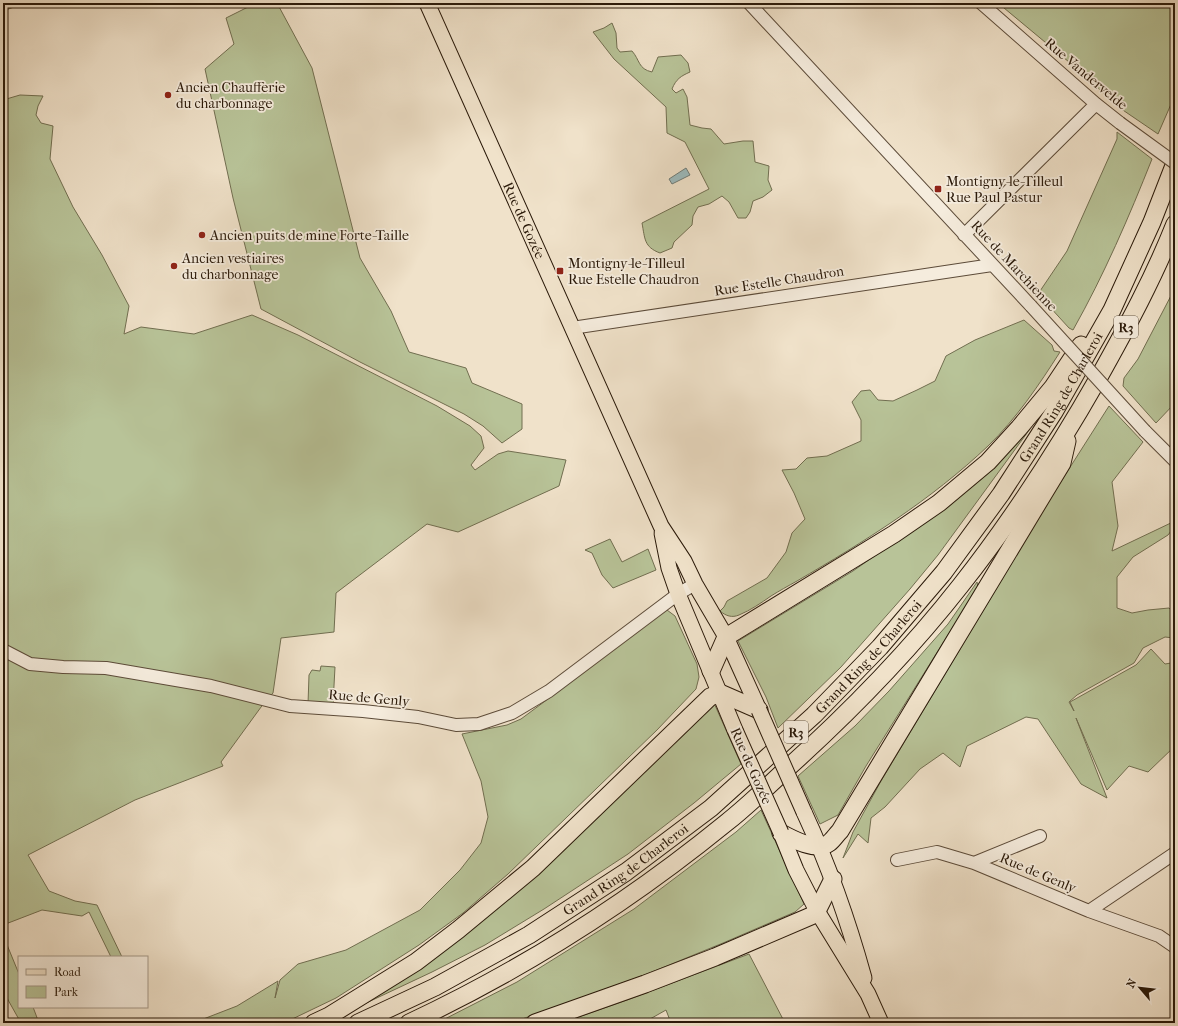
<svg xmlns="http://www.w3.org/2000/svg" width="1178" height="1026" font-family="'IM FELL French Canon',serif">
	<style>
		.green { fill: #b8c398; stroke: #716e50 }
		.water { fill: #9dbcbf; stroke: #6f7b76 }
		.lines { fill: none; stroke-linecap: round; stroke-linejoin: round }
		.minor-casing { stroke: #5c4b39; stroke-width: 14 }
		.major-casing { stroke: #2a1909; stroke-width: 17 }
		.highway-casing { stroke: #2a1909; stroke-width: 19 }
		.minor { stroke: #f5ecdd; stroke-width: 12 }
		.major { stroke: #f0e2ca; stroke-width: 15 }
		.highway { stroke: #f0e2ca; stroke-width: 17 }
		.minor-bridge-casing { stroke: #5c4b39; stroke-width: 14; stroke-linecap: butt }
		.major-bridge-casing { stroke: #2a1909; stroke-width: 17; stroke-linecap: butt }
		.minor-bridge { stroke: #f5ecdd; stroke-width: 12 }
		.major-bridge { stroke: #f0e2ca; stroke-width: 15 }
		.poi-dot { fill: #8f2418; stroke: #f5ecdd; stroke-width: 1.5 }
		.labels { text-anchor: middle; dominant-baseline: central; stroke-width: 3.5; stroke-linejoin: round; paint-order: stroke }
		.shield { fill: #f5ecdd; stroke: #675849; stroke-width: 1 }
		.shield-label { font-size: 13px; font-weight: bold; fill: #2a1909 }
		.street-label { font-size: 14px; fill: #2a1909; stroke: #f5ecdd }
		.poi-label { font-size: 14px; fill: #2a1909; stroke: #f5ecdd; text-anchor: start }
	</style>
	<rect width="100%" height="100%" fill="#f0e2ca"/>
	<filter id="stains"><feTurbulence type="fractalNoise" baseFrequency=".005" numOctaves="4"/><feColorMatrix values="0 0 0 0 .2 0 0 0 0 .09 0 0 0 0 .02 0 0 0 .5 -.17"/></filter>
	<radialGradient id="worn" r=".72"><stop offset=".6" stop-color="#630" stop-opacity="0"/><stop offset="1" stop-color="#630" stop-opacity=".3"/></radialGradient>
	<!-- green -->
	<path class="green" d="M 3,3 L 25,3 L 3,11 Z
		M 256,3 L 277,3 L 312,68 L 360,258 L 391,311 L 409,352 L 466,368 L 472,383 L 522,404 L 522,429 L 502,443 L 483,426 L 464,414 L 360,362 L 261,309 L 233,198 L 205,69 L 234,44 L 226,18 Z
		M 998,3 L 1175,3 L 1175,95 L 1158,134 L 1114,104 L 1087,77 Z
		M 612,23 L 616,33 L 617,48 L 620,52 L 632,51 C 640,60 638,69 652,72 L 658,57 L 681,55 L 688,63 L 690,72 C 681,76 676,79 672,89 L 676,93 L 683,89 L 687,97 L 690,125 L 702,128 L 711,129 L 724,144 L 743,141 L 753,141 L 755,162 L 769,166 L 768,180 L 772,190 L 763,197 L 753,201 L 750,212 L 746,218 L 738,218 L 729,202 L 722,196 L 709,204 L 698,207 L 693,216 L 692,225 L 674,242 L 672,248 L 660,253 C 644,247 645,239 642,223 L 709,189 L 685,142 L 667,133 L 666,107 L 614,59 L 593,32 L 604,28 Z
		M 20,95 L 43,96 L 38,106 L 36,115 L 41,123 L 53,126 L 50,159 L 73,207 L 102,255 L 129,306 L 124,334 L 141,327 L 194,334 L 252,315 L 298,335 L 437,406 L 470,426 L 481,436 L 484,448 L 471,465 L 475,470 L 498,454 L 508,451 L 566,460 L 559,486 L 458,532 L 427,524 L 336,593 L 334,632 L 281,638 L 273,693 L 264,703 L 221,762 L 223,766 L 135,800 L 28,855 L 49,891 L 75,901 L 97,905 L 122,957 L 111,957 L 89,912 L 82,916 L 42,910 L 3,925 L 3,100 Z
		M 1117,132 L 1152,159 C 1129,217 1104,275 1073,330 L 1069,328 L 1038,294 L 1067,251 L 1117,139 Z
		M 1175,288 L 1175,403 L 1156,423 L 1123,386 L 1124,378 L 1138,359 Z
		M 1024,320 L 1052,345 L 1054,351 L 1060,352 C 1039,385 1016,419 988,446 C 931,500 864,542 797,581 C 788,586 779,591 771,596 C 761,603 751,610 739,615 C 732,618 726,616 720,611 L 724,607 L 727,601 L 767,578 L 786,552 L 792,533 L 805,519 L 794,493 L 782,470 L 796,469 L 807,458 L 827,456 L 861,441 L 861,420 L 852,402 L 861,391 L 870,390 L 878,400 L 893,401 L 917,390 L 935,381 L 946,356 L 975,340 Z
		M 1109,406 L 1143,442 L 1112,482 L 1118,526 L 1112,551 L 1175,521 L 1175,526 L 1168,535 L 1133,557 L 1117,577 L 1117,608 L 1132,613 L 1148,610 L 1169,608 L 1175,614 L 1175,635 L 1174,638 L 1165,637 L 1143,648 L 1134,663 L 1077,695 L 1069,702 L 1074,711 L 1070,702 L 1136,665 L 1151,649 L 1165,664 L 1171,663 L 1175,668 L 1175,746 L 1148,772 L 1129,766 L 1107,790 L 1076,718 L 1107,798 L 1081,784 L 1038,719 L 1026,717 L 967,746 L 960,767 L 943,753 L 920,769 L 885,807 L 871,818 L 868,843 L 858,834 L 843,858 L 853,832 L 881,781 L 1053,494 Z
		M 1030,429 L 938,555 L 910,589 L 841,667 L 778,728 L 766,697 L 738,641 L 853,571 L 939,511 L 974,482 Z
		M 610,539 L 622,562 L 648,549 L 656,570 L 613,588 L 602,575 L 592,553 L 585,550 Z
		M 977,582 L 978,587 L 866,766 L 838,815 L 820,824 L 798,776 L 855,726 L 889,691 L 948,624 Z
		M 667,610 L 675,616 L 697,664 L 699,677 L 696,689 L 657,730 L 508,874 L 463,913 L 419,945 L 336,998 L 284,1023 L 193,1023 L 237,1006 L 278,981 L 275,998 L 280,980 L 298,964 L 346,950 L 420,910 L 460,870 L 481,843 L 488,817 L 481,781 L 462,734 L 507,725 L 521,719 L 587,670 L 646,624 Z
		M 321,666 L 335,667 L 333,704 L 308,704 L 309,675 L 312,670 L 320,671 Z
		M 714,703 L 741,764 L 694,803 L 628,854 L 544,909 L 485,945 L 432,972 L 347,1012 L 423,962 Z
		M 761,810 L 804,904 L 795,912 L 723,943 L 647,974 L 511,1023 L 437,1023 L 517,982 L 634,909 L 736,832 Z
		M 3,935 L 19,974 L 19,1007 L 33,1007 L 39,1023 L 21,1023 L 3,991 Z
		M 749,954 L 785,1023 L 671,1023 L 666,1010 L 643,1023 L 561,1023 L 627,1000 Z"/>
	<!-- water -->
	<path class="water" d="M 686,168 L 690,175 L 672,184 L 669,179 Z"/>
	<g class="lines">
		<!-- minor casing -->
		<g class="minor-casing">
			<path id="minor" d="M 749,3 L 1031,306
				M 981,3 L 1096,104 L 1120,123
				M 964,235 L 1096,104
				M 572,328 L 992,265
				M 1145,431 L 1175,461
				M 3,650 L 30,664 L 63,667 L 106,668 L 211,686 L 290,706 L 363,711 L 418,717 L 456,725 L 479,724 L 512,713 L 549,691 L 678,594 L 695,584
				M 897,860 L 937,852 L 974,863 L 1089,911 L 1159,936 L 1175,947
				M 974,863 L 1040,836
				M 1089,911 L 1175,853"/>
		</g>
		<!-- major casing -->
		<g class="major-casing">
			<g id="major">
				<path id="s1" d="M 427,3 L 661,526 L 684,561 L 695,584 L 726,637 L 759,710"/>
				<path d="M 662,533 L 669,568 L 678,594 L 735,730"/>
				<path d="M 804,812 C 829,866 848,920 864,978"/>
				<path d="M 781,833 L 796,870 L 817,911 L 868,994 L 881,1023"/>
			</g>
		</g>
		<!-- highway casing -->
		<g class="highway-casing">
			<g id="highway">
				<path d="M 711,671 L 726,637 L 894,534 L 939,503 L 988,462 L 1019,428 L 1053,387 L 1081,345"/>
				<path d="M 781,833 C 792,839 817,852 829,843 C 833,840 836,835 840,831 L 1062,463 L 1067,441"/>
				<path d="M 314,1023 L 329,1016 L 416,962 L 458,930 L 533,868 L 710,697 L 720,693 L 759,710"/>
				<path id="s2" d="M 358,1023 L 435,987 L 529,935 L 626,872 L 711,808 L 814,715 L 880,647 L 944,572 L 1001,494 L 1054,412 L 1112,310 L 1152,222 L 1175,163"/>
				<path d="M 409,1023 C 522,970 629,902 726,823 C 745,808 763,791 781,774 C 846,716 907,654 961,585 C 1013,519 1058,449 1099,377 C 1127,327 1154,277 1175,224"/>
				<path d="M 535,1023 L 645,984 L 715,957 L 811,916 L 817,911 L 833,879"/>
			</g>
		</g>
		<!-- minor -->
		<use href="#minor" class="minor"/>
		<!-- major -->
		<use href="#major" class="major"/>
		<!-- highway -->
		<use href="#highway" class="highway"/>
		<!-- minor-bridge casing -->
		<g class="minor-bridge-casing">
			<path id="minor-bridge" d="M 1120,123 L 1175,163
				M 1031,306 L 1145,431"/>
		</g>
		<!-- major-bridge casing -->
		<g class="major-bridge-casing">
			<path id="major-bridge" d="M 759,710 L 804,812
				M 735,730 L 781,833"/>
		</g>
		<!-- minor-bridge -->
		<use href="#minor-bridge" class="minor-bridge"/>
		<!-- major-bridge -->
		<use href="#major-bridge" class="major-bridge"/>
	</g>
	<!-- markers -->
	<g class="poi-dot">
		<circle cx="168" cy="95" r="4"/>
		<rect x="934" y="185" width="8" height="8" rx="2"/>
		<circle cx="202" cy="235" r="4"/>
		<circle cx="174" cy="266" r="4"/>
		<rect x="556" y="267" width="8" height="8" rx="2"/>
	</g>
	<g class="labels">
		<!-- shield labels -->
		<g class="shield">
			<rect x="1114" y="316" width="24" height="22" rx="3"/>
			<rect x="784" y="721" width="24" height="22" rx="3"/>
		</g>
		<g class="shield-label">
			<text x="1126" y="327">R3</text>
			<text x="796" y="732">R3</text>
		</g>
		<!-- street labels -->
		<g class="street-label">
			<text transform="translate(1086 74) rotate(40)">Rue Vandervelde</text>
			<text stroke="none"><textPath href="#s1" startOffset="238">Rue de Gozée</textPath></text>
			<text transform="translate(1014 266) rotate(47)">Rue de Marchienne</text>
			<text transform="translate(779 281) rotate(-9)">Rue Estelle Chaudron</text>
			<text stroke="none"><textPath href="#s2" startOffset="957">Grand Ring de Charleroi</textPath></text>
			<text stroke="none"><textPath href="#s2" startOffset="633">Grand Ring de Charleroi</textPath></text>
			<text transform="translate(369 698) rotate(5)">Rue de Genly</text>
			<text transform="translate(751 766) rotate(66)">Rue de Gozée</text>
			<text stroke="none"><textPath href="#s2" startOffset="309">Grand Ring de Charleroi</textPath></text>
			<text transform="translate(1038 873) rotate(23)">Rue de Genly</text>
		</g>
		<!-- poi labels -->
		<g class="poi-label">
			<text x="176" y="87">Ancien Chaufferie<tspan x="176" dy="16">du charbonnage</tspan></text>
			<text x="946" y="181">Montigny-le-Tilleul<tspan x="946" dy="16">Rue Paul Pastur</tspan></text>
			<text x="210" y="235">Ancien puits de mine Forte-Taille</text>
			<text x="182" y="258">Ancien vestiaires<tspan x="182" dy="16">du charbonnage</tspan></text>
			<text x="568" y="263">Montigny-le-Tilleul<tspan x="568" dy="16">Rue Estelle Chaudron</tspan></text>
		</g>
	</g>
	<!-- margin -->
	<rect width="1178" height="1026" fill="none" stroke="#f0e2ca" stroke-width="16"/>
	<rect x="4" y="4" width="1170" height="1018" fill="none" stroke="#2a1909" stroke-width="2"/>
	<rect x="8" y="8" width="1162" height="1010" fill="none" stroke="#2a1909"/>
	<!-- legend -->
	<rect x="18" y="956" width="130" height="52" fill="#f5ecdd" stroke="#a49888"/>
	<rect x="26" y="969" width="20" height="6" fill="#f0e2ca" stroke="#a49888"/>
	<text x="54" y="976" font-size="12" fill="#2a1909">Road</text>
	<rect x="26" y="986" width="20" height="12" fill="#b8c398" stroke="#a49888"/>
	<text x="54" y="996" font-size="12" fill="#2a1909">Park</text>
	<!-- north arrow -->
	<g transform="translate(1140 988) rotate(298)" stroke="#f5ecdd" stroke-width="3" paint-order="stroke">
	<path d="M0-3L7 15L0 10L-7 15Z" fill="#2a1909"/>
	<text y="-6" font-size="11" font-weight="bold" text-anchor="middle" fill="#2a1909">N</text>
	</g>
	<rect width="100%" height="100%" filter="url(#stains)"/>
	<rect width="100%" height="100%" fill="url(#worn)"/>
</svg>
